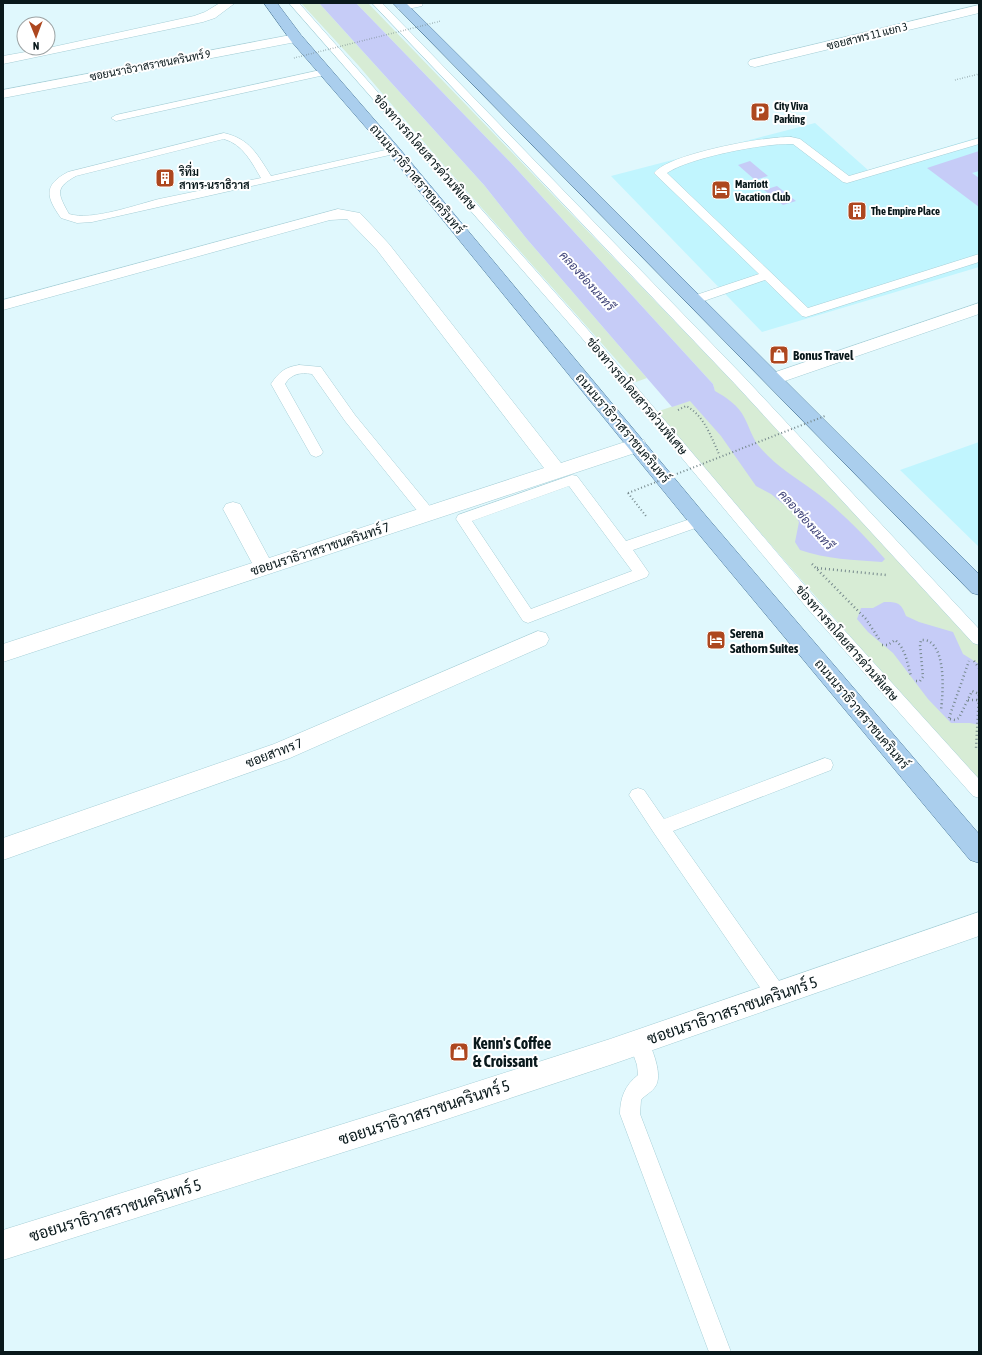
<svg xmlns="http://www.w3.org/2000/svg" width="982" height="1355" font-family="'Asap Condensed',Sarabun,sans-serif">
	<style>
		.built { fill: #c1f5fe }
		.green { fill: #d7ecd5 }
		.water { fill: #c6ccf7 }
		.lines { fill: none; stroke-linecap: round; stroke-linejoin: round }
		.service-casing { stroke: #a7cfd7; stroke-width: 1 }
		.minor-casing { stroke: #a7cfd7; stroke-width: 1 }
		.primary-casing { stroke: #4d7a9c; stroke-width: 1 }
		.path-far2 { stroke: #75888c; stroke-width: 1.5; stroke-dasharray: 0.5 2; stroke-linecap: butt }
		.path-far1 { stroke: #75888c; stroke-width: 2; stroke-dasharray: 1 2.5; stroke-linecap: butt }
		.path { stroke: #75888c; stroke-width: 2.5; stroke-dasharray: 1 3; stroke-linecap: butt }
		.service { fill: #fff; fill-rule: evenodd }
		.minor { fill: #fff; fill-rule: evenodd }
		.primary { fill: #aaceed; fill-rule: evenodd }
		.path-bridge-far1 { stroke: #75888c; stroke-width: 1.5; stroke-dasharray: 0.5 2; stroke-linecap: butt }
		.path-bridge { stroke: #75888c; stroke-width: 2; stroke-dasharray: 1 2.5; stroke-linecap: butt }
		.labels { text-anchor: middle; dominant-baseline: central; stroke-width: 4; stroke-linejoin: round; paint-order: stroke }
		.far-street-label { font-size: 11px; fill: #09181b; stroke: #fff }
		.far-poi-label { font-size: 11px; font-weight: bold; fill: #09181b; stroke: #fff; text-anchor: start }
		.far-water-label { font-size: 12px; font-style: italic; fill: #3d4177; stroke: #fff }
		.street-label { font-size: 13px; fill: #09181b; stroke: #fff }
		.poi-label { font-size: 13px; font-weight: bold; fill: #09181b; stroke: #fff; text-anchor: start }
		.near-street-label { font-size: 16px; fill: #09181b; stroke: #fff }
		.near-poi-label { font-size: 16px; font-weight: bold; fill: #09181b; stroke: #fff; text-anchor: start }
	</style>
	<rect width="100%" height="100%" fill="#e0f8fd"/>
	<!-- built -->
	<path class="built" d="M 815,123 L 868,170 L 979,137 L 979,267 L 762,332 L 611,176 Z
		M 979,442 L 979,547 L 900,470 Z"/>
	<!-- green -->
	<path class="green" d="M 301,3 L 319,3 L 484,185 L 526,238 L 647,378 L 636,382 L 441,162 L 358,65 Z
		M 356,3 L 368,3 L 735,384 L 979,643 L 979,785 L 656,412 L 715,392 L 713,384 L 512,164 Z"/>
	<!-- water -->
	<path class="water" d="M 319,3 L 356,3 L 512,164 L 713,384 L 715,391 C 726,397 739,406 744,417 C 749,426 752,437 758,445 C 774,465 794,476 814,491 C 841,511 863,534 885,559 L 882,562 C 854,560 826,559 800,550 L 795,542 L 799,522 L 793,512 L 771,494 L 756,486 L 721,436 L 690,401 L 672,407 L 526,238 L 484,185 Z
		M 979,151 L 979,171 L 972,173 L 979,178 L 979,207 L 927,168 Z
		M 750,161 L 768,176 L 755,180 L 738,165 Z
		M 777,186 L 796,201 L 783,205 L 764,190 Z
		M 884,602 C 897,602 901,602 906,616 L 919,622 L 953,632 L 963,654 L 979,664 L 979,725 L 970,723 L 951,723 L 928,699 L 893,653 L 868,632 L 857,619 L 861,608 L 873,608 Z"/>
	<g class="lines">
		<!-- service casing -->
		<g class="service-casing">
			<path id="service" d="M 289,3 L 299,3 L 589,331 L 817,600 L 979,779 L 979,798 L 973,796 L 807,608 L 581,337 Z
				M 372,3 L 382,3 L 745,378 L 979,629 L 979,645 L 973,643 L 735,384 Z
				M 325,69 L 329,70 L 330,72 L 329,74 L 116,121 L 111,118 L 116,115 Z
				M 224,133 C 250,139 257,154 271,176 L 394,148 L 399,151 L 394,154 L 92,222 L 77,223 L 61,218 C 46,197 43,185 68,172 ZM 224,139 C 243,144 252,163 261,178 C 227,185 193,192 159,199 C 135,205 92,221 69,214 C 58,194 54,188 76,176 Z
				M 791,137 L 800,139 L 849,176 L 979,138 L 979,144 L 847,183 L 843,182 L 793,144 L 791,144 C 764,143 688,158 667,173 L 808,308 L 979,254 L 979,262 L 806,317 L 802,316 L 765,280 L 698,303 L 690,303 L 688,300 L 690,297 L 759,274 L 654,173 C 668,154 766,136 791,137 Z
				M 299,365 L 321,367 L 355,415 L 433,510 L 435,514 L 433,518 L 428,519 L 423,518 L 345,421 L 312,374 C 300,372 291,374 285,384 L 323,452 L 321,455 L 316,457 L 311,455 L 271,384 C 279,372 285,367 299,365 Z
				M 572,475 L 577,476 L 626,541 L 699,516 L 704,517 L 706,521 L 704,525 L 633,550 L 649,573 L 647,577 L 528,623 L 523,621 L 456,519 L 458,515 ZM 569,486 L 632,571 L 531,609 L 472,521 Z
				M 825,758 L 831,760 L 833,765 L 831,770 L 673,831 L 784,988 L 787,995 L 784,1002 L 777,1004 L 770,1002 L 654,833 L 629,795 L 632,790 L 638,788 L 644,790 L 664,819 Z
				M 639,1032 L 646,1035 C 651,1047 664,1075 655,1087 C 652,1092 645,1095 641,1100 L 640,1114 L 731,1352 L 709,1352 L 620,1114 C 620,1098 625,1085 638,1075 L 637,1065 L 629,1042 L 632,1035 Z"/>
		</g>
		<!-- minor casing -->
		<g class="minor-casing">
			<path id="minor" d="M 220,3 L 235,3 L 215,18 L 203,22 L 3,64 L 3,56 L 48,48 L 194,16 L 205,12 Z
				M 399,3 L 423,3 L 422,6 L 403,10 L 398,9 L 397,6 Z
				M 979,5 L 979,13 L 755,67 L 750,66 L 748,63 L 750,60 Z
				M 296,34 L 301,35 L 303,38 L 301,41 L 3,98 L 3,90 Z
				M 338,209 L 360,213 L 389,244 L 561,463 L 637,438 L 644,440 L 646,445 L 644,450 L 3,662 L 3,644 L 252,563 L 223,509 L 226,504 L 233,502 L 240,504 L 269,558 L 544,468 L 377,250 L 347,219 L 330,220 L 3,310 L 3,300 Z
				M 979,303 L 979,314 L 779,383 L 773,385 L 767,383 L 764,379 L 767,375 Z
				M 538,631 L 546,633 L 549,639 L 546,645 L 290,758 L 3,860 L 3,838 L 274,744 Z
				M 979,912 L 979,936 L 610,1065 L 423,1127 L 3,1260 L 3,1230 L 423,1099 L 610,1039 Z"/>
		</g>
		<!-- primary casing -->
		<g class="primary-casing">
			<path id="primary" d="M 264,3 L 277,3 L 301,35 L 399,148 L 706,516 L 979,834 L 979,863 L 970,860 L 692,526 L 389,154 L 291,41 Z
				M 393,3 L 406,3 L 979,574 L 979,595 L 972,593 Z"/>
		</g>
		<!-- path-far2 -->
		<path class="path-far2" d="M 955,80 L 979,74"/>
		<!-- path-far1 -->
		<path class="path-far1" d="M 678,410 L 686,406 C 704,415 711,437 719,454
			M 628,493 L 646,516"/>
		<!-- path -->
		<path class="path" d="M 812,564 L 866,619 L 879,639
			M 817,568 L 886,575
			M 882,645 L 888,645 L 895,640 C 906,649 907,663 911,676
			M 974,661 L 979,668
			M 916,681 L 920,681 L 923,677 L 920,645 L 921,640 C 924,640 928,640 930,642 C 946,653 943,693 941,710
			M 968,700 L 979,700
			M 949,718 L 969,661
			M 950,719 L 955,720 L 959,718 L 972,691 L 979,694 L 976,749"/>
		<!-- service -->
		<use href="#service" class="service"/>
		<!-- minor -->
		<use href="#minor" class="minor"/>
		<!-- primary -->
		<use href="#primary" class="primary"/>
		<!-- path-bridge-far1 -->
		<path class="path-bridge-far1" d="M 294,58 L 441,21"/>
		<!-- path-bridge -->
		<path class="path-bridge" d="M 628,493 L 825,416"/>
	</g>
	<!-- icons -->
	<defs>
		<g id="parking-square" transform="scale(1)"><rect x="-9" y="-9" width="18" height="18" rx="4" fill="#ad471f" stroke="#fff"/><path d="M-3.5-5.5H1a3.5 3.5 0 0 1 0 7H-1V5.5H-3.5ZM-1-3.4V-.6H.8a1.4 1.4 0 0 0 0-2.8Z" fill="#fff"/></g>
		<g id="building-square" transform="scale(1)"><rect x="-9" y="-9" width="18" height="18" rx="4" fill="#ad471f" stroke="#fff"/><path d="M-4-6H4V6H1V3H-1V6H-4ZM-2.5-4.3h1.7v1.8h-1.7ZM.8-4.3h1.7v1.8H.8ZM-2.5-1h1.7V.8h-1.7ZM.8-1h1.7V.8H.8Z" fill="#fff"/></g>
		<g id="hotel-square" transform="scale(1)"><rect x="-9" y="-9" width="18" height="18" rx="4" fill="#ad471f" stroke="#fff"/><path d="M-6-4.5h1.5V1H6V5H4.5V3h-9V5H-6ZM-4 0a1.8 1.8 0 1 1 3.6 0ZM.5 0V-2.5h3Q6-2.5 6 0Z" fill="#fff"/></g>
		<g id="shop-square" transform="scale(1)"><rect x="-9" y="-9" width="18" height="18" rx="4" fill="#ad471f" stroke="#fff"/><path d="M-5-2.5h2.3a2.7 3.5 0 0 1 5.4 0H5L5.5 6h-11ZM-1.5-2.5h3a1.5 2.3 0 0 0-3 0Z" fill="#fff"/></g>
	</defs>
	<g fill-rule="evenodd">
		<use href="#parking-square" x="760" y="112"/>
		<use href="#building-square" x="165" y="178"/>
		<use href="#hotel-square" x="721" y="190"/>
		<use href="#building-square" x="857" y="211"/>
		<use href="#shop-square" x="779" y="355"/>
		<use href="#hotel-square" x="716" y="640"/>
		<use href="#shop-square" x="459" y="1052"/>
	</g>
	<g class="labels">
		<!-- far-street labels -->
		<g class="far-street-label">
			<text transform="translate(867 36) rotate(-14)">ซอยสาทร 11 แยก 3</text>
			<text transform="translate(150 65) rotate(-11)">ซอยนราธิวาสราชนครินทร์ 9</text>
		</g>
		<!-- far-poi labels -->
		<g class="far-poi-label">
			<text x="774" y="106">City Viva<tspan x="774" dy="13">Parking</tspan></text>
			<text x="179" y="172">ริทึ่ม<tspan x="179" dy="13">สาทร-นราธิวาส</tspan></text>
			<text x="735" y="184">Marriott<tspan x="735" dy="13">Vacation Club</tspan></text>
			<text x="871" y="211">The Empire Place</text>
		</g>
		<!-- far-water labels -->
		<g class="far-water-label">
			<text transform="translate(587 281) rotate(48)">คลองช่องนนทรี</text>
			<text transform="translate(806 520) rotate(48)">คลองช่องนนทรี</text>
		</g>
		<!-- street labels -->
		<g class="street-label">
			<text transform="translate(425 152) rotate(49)">ช่องทางรถโดยสารด่วนพิเศษ</text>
			<text transform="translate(417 179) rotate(50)">ถนนนราธิวาสราชนครินทร์</text>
			<text transform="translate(637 396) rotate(50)">ช่องทางรถโดยสารด่วนพิเศษ</text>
			<text transform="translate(623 428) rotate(50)">ถนนนราธิวาสราชนครินทร์</text>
			<text transform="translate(320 549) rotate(-18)">ซอยนราธิวาสราชนครินทร์ 7</text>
			<text transform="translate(847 643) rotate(49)">ช่องทางรถโดยสารด่วนพิเศษ</text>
			<text transform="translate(862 714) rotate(50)">ถนนนราธิวาสราชนครินทร์</text>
			<text transform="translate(274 753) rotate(-21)">ซอยสาทร 7</text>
		</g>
		<!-- poi labels -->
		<g class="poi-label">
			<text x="793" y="355">Bonus Travel</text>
			<text x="730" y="633">Serena<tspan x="730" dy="15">Sathorn Suites</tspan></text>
		</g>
		<!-- near-street labels -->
		<g class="near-street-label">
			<text transform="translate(732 1010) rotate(-19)">ซอยนราธิวาสราชนครินทร์ 5</text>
			<text transform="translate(424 1112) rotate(-18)">ซอยนราธิวาสราชนครินทร์ 5</text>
			<text transform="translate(115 1210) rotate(-17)">ซอยนราธิวาสราชนครินทร์ 5</text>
		</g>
		<!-- near-poi labels -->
		<g class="near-poi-label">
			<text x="473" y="1043">Kenn's Coffee<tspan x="473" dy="18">&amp; Croissant</tspan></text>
		</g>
	</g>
	<!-- border -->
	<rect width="982" height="1355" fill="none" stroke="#09181b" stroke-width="8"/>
	<!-- north arrow -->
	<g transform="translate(36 36) rotate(179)"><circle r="19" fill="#ffffff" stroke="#9da3a4"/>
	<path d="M0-3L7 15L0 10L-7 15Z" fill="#ad471f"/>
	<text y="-6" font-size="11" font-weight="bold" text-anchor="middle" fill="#09181b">N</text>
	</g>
</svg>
